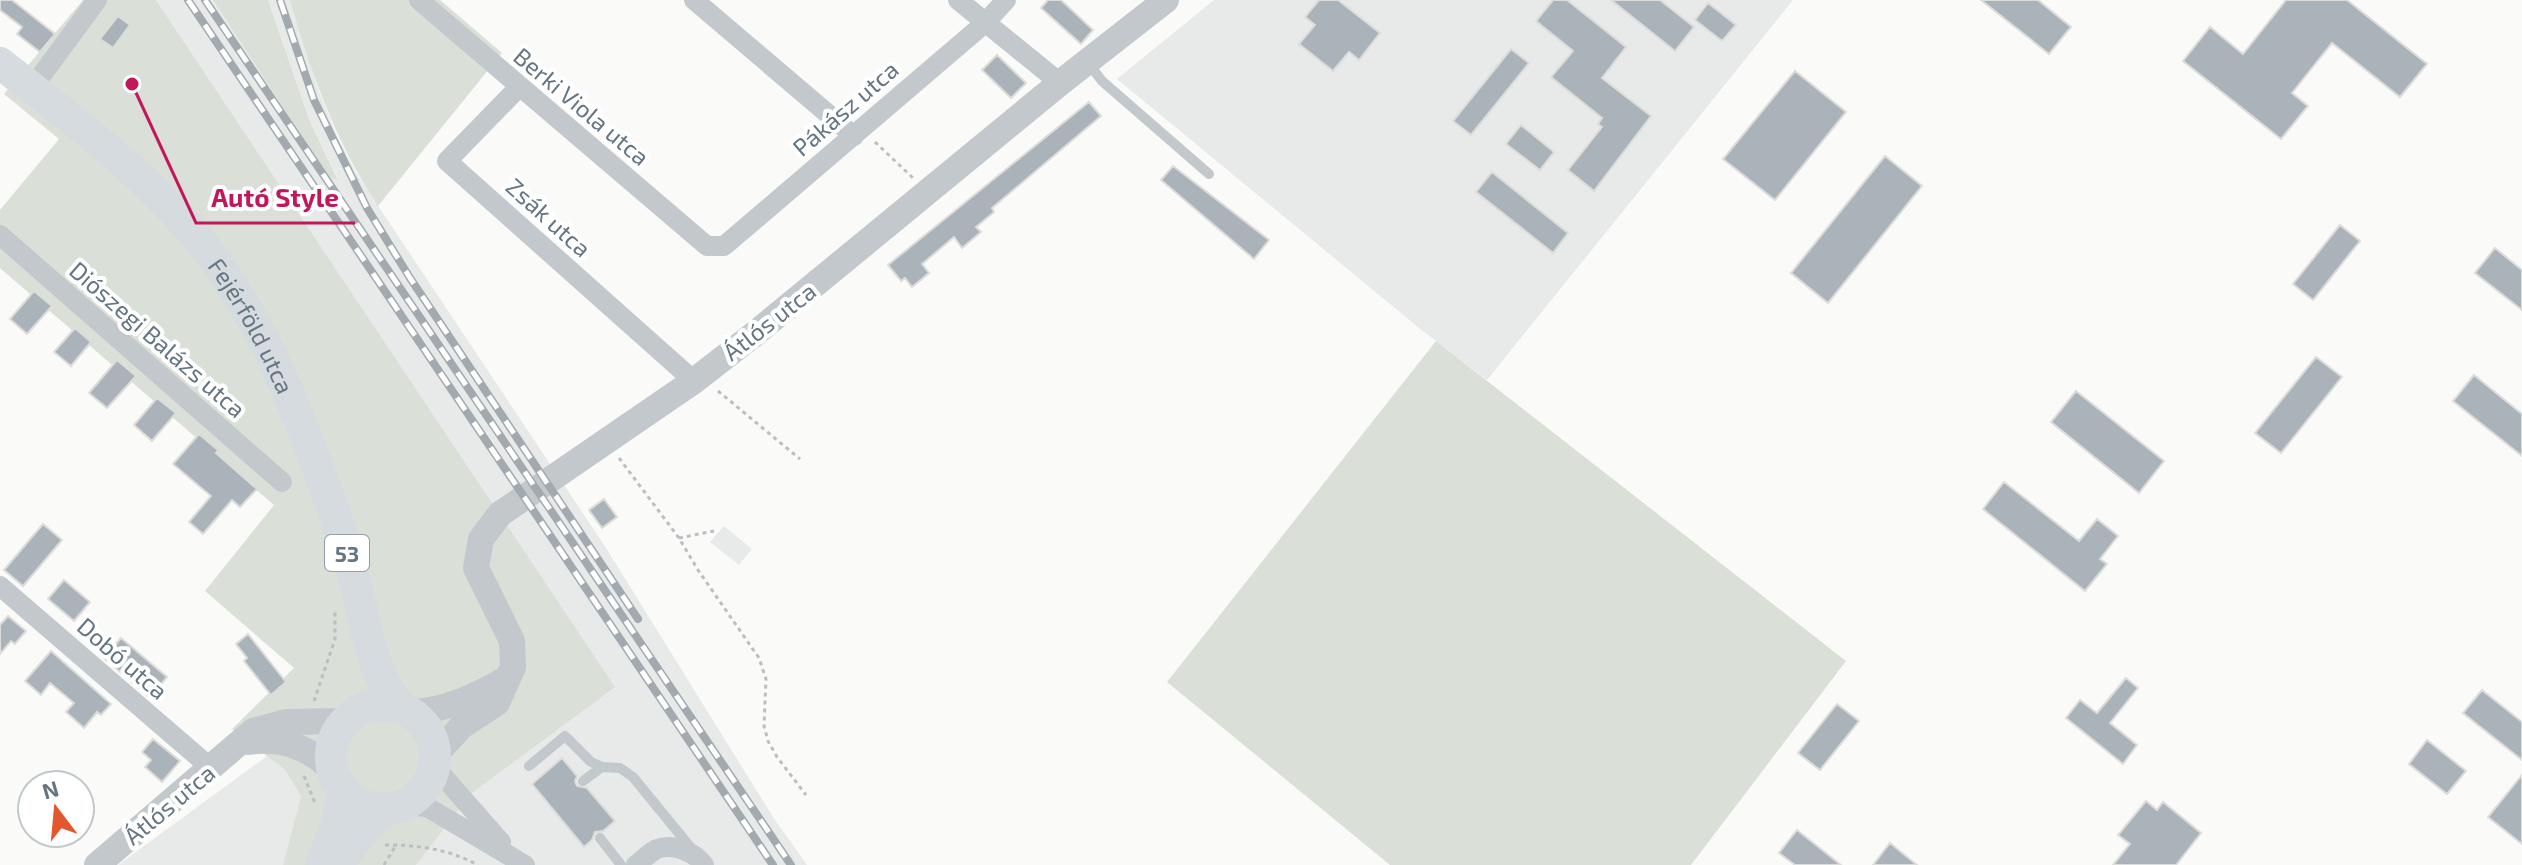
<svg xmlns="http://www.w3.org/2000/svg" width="2522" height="865" font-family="'Exo 2',sans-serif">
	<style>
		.built { fill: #e8e9e9 }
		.green { fill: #dadfd7 }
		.building { fill: #aab3b9; stroke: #dcdcda; stroke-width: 2 }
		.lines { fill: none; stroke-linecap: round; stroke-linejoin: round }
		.path { stroke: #bbbfc2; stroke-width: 3; stroke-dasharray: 4 4; stroke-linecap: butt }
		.service { stroke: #c3c8cc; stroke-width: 10 }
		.minor { stroke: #c3c8cc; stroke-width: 20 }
		.tertiary { stroke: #c3c8cc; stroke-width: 26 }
		.primary { stroke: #d6dbdf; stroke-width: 32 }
		.rail-casing { stroke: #a2aab0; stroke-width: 8 }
		.rail { stroke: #fff; stroke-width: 5; stroke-dasharray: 15; stroke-linecap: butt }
		.labels { text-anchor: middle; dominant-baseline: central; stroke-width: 8; stroke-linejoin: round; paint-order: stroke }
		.shield { fill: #fff; stroke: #939fa8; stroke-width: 2 }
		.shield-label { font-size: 22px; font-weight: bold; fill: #657683 }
		.street-label { font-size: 24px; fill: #657683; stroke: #fff }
		.leader { fill: none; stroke: #c2185b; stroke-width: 3 }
		.callout-dot { fill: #c2185b; stroke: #fff; stroke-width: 3 }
		.callout-label { font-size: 26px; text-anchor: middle; font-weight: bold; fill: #c2185b; stroke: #fff; stroke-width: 8; stroke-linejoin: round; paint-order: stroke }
	</style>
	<rect width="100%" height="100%" fill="#fafaf8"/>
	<!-- built -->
	<path class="built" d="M 156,0 L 213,0 L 328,177 L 338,179 L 310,122 L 268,0 L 290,0 L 319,91 L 337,136 L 357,174 L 606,548 L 773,817 L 807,865 L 416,865 L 472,793 L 614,686 Z
		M 1214,0 L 1793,0 L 1487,380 L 1424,332 L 1117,79 Z
		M 724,526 L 752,549 L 739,565 L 710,542 Z
		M 267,756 L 285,770 L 301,796 L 283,865 L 118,865 Z"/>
	<!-- green -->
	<path class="green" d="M 83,0 L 156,0 L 615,687 L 472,793 L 416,865 L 283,865 L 301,796 L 285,770 L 232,729 L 294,668 L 205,591 L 274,505 L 0,268 L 0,210 L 59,139 L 4,94 Z
		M 213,0 L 268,0 L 310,122 L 338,180 L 328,177 Z
		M 290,0 L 440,0 L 502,53 L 378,206 C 336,143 311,73 290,0 Z
		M 1436,341 L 1846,661 L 1691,865 L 1390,865 L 1167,682 Z"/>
	<!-- building -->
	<path class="building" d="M 0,0 L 12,0 L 55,34 L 40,52 L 17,34 L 22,27 L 0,10 Z
		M 1048,0 L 1061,0 L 1093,30 L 1081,44 L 1041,8 Z
		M 1319,0 L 1338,0 L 1380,33 L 1359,60 L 1349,52 L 1333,71 L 1299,44 L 1315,25 L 1305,17 Z
		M 1553,0 L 1567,0 L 1626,47 L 1602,78 L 1651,116 L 1594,191 L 1568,170 L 1602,127 L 1598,124 L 1602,118 L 1551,77 L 1573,51 L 1536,21 Z
		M 1611,0 L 1660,0 L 1694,27 L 1675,51 Z
		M 1981,0 L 2038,0 L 2071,27 L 2049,54 Z
		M 2286,0 L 2347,0 L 2427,64 L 2400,97 L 2332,43 L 2292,93 L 2308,106 L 2281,139 L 2183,61 L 2210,27 L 2243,54 Z
		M 1708,3 L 1736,25 L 1722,41 L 1695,20 Z
		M 118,16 L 130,25 L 113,48 L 100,39 Z
		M 1511,49 L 1529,63 L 1471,135 L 1453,121 Z
		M 997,55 L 1026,83 L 1011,98 L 982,70 Z
		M 1795,71 L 1846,112 L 1775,200 L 1723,159 Z
		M 1089,102 L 1101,116 L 992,208 L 994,212 L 976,227 L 981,232 L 962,248 L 954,237 L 922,264 L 929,273 L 912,287 L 905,278 L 901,281 L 888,265 Z
		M 1521,125 L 1554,152 L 1540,170 L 1506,144 Z
		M 1885,156 L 1922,186 L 1828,303 L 1791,273 Z
		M 1173,166 L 1269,240 L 1254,259 L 1161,180 Z
		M 1492,172 L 1568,233 L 1553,253 L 1476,192 Z
		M 2340,225 L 2360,241 L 2313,300 L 2293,284 Z
		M 2495,248 L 2522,270 L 2522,310 L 2475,273 Z
		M 34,291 L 52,306 L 27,334 L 10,319 Z
		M 75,328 L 91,342 L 71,366 L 54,352 Z
		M 2316,357 L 2342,377 L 2281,453 L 2255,433 Z
		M 117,360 L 136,376 L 107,408 L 89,393 Z
		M 2474,375 L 2522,414 L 2522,456 L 2453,401 Z
		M 2076,391 L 2164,461 L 2139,493 L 2051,422 Z
		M 157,398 L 176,413 L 152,441 L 134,425 Z
		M 199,434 L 218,450 L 216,453 L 257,489 L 240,507 L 232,500 L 203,534 L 189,522 L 211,496 L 173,464 Z
		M 2004,482 L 2079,541 L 2097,519 L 2118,536 L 2100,559 L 2107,564 L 2085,591 L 1983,509 Z
		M 604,499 L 617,517 L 602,528 L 589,510 Z
		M 43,524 L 62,540 L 23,586 L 4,570 Z
		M 64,580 L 90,602 L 74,621 L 48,599 Z
		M 8,616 L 26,631 L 15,644 L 11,641 L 0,654 L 0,625 Z
		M 248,634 L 286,682 L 271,695 L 244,661 L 247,658 L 236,644 Z
		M 121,638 L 167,677 L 150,698 L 104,658 Z
		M 51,651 L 111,704 L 101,715 L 97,712 L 84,728 L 66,712 L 74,703 L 50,683 L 41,695 L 25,681 Z
		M 2126,678 L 2138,688 L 2110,723 L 2137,745 L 2123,764 L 2066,718 L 2080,700 L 2097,713 Z
		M 2482,690 L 2522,722 L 2522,760 L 2463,713 Z
		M 1837,704 L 1859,721 L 1820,770 L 1798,753 Z
		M 153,739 L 180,761 L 162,782 L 145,767 L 151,760 L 142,752 Z
		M 2427,740 L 2466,771 L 2447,794 L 2409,764 Z
		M 562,758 L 577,776 L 575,781 L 577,786 L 587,788 L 615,821 L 603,831 L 595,832 L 592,840 L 584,847 L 532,784 Z
		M 2522,775 L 2522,844 L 2488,817 Z
		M 2146,801 L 2157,810 L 2163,802 L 2201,833 L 2176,865 L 2113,865 L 2130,844 L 2118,835 Z
		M 1797,830 L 1841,865 L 1795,865 L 1779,853 Z
		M 1890,843 L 1917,865 L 1873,865 Z"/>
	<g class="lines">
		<!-- path -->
		<path class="path" d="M 875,142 L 913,178
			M 718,391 L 800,459
			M 619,458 L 679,538 L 698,570 L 759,658 L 766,679 L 764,726 L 768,741 L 777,757 L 806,795
			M 679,538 L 714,531
			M 314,701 L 335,639 L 335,612
			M 304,776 L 315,803
			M 385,845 C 419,845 448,849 478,865
			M 384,865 L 396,845"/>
		<!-- service -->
		<path class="service" d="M 1089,64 L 1102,81 L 1209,174
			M 529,766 L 565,736 L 591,762 L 602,767 L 620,768 L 633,777 L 691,848
			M 583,781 L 602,767
			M 600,838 L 621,865"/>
		<!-- minor -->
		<path class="minor" d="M 419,0 L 707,246 L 724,246 L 985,23 L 1006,0
			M 694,0 L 854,136
			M 958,0 L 1060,83
			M 519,87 L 447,161 L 694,381
			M 32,88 L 97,0
			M 0,235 L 282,482
			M 0,586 L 211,768
			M 434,766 L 501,842
			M 403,805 L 427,807 L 525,865
			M 636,865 C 643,860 650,852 657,849 C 673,843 695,852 704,865"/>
		<!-- tertiary -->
		<path class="tertiary" d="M 409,712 C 445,711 475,697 506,679
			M 248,742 C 282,737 309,747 333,771
			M 435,755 L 462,726 L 497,703 L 513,667 L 512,641 L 476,568 L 481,539 L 500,514 L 694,381 L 757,332 L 1060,83 L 1166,0
			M 97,865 L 253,731 L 286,722 L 346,721"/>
		<!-- primary -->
		<g class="primary">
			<path id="s1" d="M 0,63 C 66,115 136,166 191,230 C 254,303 293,398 325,487 C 336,516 346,544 353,574 C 366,620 369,672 402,709"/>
			<circle cx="383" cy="757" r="52"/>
			<path d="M 321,865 L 336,827 L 344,791"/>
			<path d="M 336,865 L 372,821 L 388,809"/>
		</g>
		<!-- rail casing -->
		<g class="rail-casing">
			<path id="rail" d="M 188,0 L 773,865
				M 205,0 L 791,865
				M 280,0 L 314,100 L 367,208 L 410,278 L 638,619"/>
		</g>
		<!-- rail -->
		<use href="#rail" class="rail"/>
	</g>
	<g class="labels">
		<!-- shield labels -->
		<rect class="shield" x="325" y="535" width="44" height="36" rx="6"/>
		<g class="shield-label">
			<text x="347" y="553">53</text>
		</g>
		<!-- street labels -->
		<g class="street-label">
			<text transform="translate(582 106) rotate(40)">Berki Viola utca</text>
			<text transform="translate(845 108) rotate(-41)">Pákász utca</text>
			<text transform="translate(549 217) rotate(42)">Zsák utca</text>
			<text transform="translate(769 321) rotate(-38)">Átlós utca</text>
			<text stroke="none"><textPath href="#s1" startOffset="368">Fejérföld utca</textPath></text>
			<text transform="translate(158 339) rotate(41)">Diószegi Balázs utca</text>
			<text transform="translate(123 658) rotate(41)">Dobó utca</text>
			<text transform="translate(169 804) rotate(-40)">Átlós utca</text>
		</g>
	</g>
	<!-- callouts -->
	<path class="leader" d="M132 84L196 223H355"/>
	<circle class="callout-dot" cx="132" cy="84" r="8"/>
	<g class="callout-label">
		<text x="275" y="207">Autó Style</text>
	</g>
	<!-- north arrow -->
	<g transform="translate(56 809) rotate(344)"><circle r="38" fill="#ffffff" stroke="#c1c8cd" stroke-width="2"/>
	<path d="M0-6L14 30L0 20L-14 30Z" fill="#e4572e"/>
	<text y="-12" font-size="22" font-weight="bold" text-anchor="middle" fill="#657683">N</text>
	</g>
</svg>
